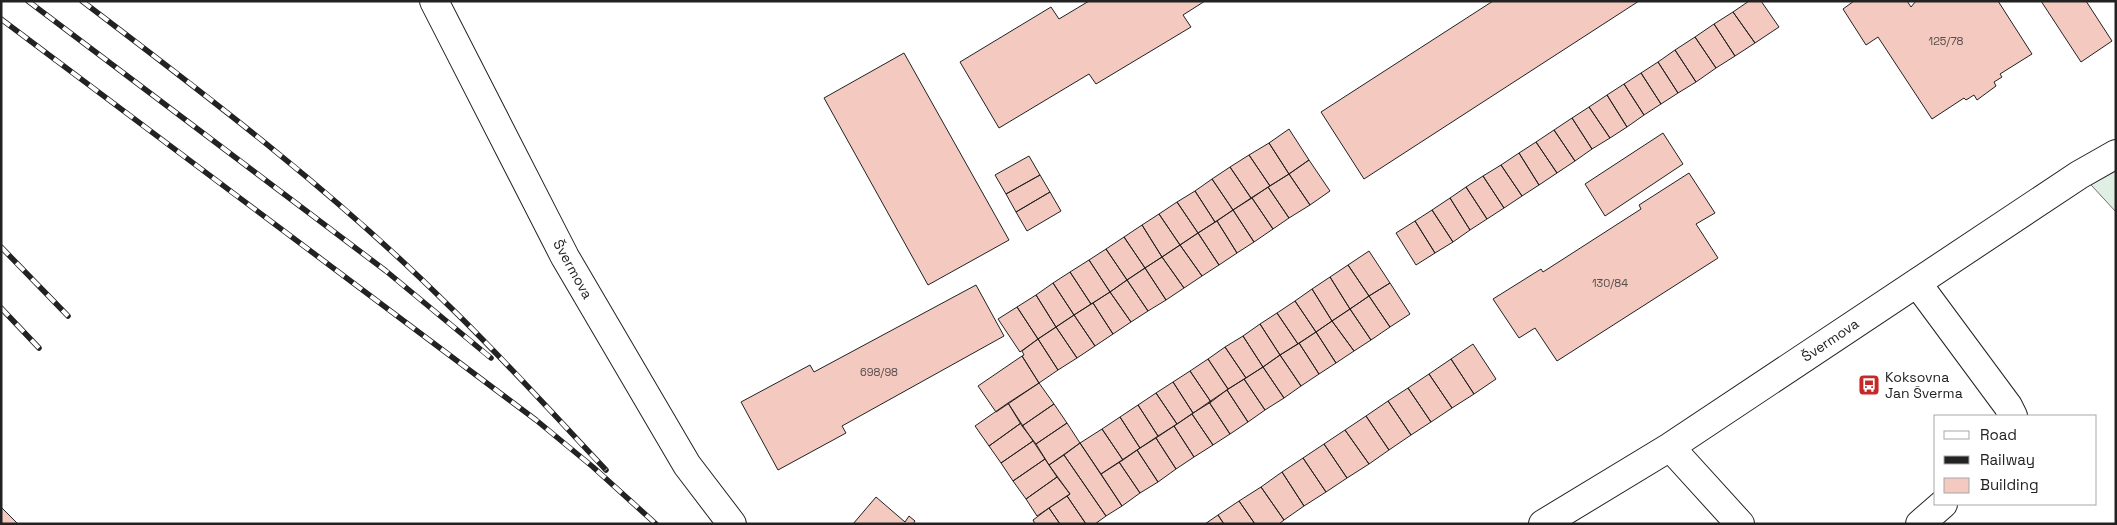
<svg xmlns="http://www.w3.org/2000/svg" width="2117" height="525" font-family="'Space Grotesk',sans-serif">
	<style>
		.green { fill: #e0efe3; stroke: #6f6f6f }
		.building { fill: #f3c9c0; stroke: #222 }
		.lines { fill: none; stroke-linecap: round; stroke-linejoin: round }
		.minor-casing { stroke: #222; stroke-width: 30 }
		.minor { stroke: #fff; stroke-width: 28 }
		.rail-casing { stroke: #222; stroke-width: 5.5 }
		.rail { stroke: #fff; stroke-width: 4; stroke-dasharray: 11; stroke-linecap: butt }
		.labels { text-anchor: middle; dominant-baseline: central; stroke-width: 4; stroke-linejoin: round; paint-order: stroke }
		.number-label { font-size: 11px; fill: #564c4a }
		.street-label { font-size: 14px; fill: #222; stroke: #fff }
		.poi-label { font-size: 14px; fill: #222; stroke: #fff; text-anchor: start }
	</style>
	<rect width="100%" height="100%" fill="#fff"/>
	<!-- green -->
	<path class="green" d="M 2116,160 L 2116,212 L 2081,174 Z"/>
	<!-- building -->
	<path class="building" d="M 1089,1 L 1205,1 L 1183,15 L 1191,27 L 1096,84 L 1089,74 L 999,128 L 960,62 L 1051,7 L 1059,19 Z
		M 1493,1 L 1639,1 L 1364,179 L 1321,112 Z
		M 1749,1 L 1761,1 L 1779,27 L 1755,43 L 1733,12 Z
		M 1854,1 L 1907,1 L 1911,7 L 1916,1 L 1998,1 L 2032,54 L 2000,74 L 2002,77 L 1994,82 L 1996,86 L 1977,100 L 1974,95 L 1966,100 L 1964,98 L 1932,119 L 1878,37 L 1866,45 L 1843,9 Z
		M 2041,1 L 2086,1 L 2112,41 L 2081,62 Z
		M 1733,12 L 1755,43 L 1735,56 L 1714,24 Z
		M 1714,24 L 1735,56 L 1716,68 L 1695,37 Z
		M 1695,37 L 1716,68 L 1696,82 L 1675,50 Z
		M 1675,50 L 1696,82 L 1678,93 L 1658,62 Z
		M 904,53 L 1009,240 L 928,285 L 824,98 Z
		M 1658,62 L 1678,93 L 1661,104 L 1641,73 Z
		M 1641,73 L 1661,104 L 1644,115 L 1624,84 Z
		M 1624,84 L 1644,115 L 1627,127 L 1607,95 Z
		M 1607,95 L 1627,127 L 1610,138 L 1589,107 Z
		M 1589,107 L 1610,138 L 1592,149 L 1572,118 Z
		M 1572,118 L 1592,149 L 1575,161 L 1554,130 Z
		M 1289,129 L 1309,160 L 1289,174 L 1269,143 Z
		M 1554,130 L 1575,161 L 1557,173 L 1536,142 Z
		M 1663,133 L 1683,164 L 1605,216 L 1585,184 Z
		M 1536,142 L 1557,173 L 1539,185 L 1519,153 Z
		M 1269,143 L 1289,174 L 1270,186 L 1249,155 Z
		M 1519,153 L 1539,185 L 1522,196 L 1501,165 Z
		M 1249,155 L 1270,186 L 1251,198 L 1230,167 Z
		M 1029,156 L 1040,175 L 1006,194 L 995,175 Z
		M 1309,160 L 1330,191 L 1310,205 L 1289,174 Z
		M 1501,165 L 1522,196 L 1504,208 L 1483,176 Z
		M 1230,167 L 1251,198 L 1233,210 L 1212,179 Z
		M 1689,173 L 1715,213 L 1696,224 L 1718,258 L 1557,361 L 1535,328 L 1519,338 L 1493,299 L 1541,269 L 1543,272 L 1641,209 L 1639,205 Z
		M 1289,174 L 1310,205 L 1289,218 L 1268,187 Z
		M 1040,175 L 1050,192 L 1016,212 L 1006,194 Z
		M 1483,176 L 1504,208 L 1487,219 L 1466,187 Z
		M 1212,179 L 1233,210 L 1215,222 L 1195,191 Z
		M 1268,187 L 1289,218 L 1273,229 L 1252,198 Z
		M 1466,187 L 1487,219 L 1470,230 L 1450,198 Z
		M 1195,191 L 1215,222 L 1198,233 L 1177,202 Z
		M 1050,192 L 1061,211 L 1027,231 L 1016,212 Z
		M 1252,198 L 1273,229 L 1254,242 L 1233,210 Z
		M 1450,198 L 1470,230 L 1453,242 L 1432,210 Z
		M 1177,202 L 1198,233 L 1180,245 L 1159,214 Z
		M 1233,210 L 1254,242 L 1237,253 L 1217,221 Z
		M 1432,210 L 1453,242 L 1435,253 L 1415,221 Z
		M 1159,214 L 1180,245 L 1162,257 L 1142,225 Z
		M 1217,221 L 1237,253 L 1219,265 L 1198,233 Z
		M 1415,221 L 1435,253 L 1416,265 L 1396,233 Z
		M 1142,225 L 1162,257 L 1145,268 L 1124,237 Z
		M 1198,233 L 1219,265 L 1202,276 L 1180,245 Z
		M 1124,237 L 1145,268 L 1127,280 L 1106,249 Z
		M 1180,245 L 1202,276 L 1184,288 L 1162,257 Z
		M 1106,249 L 1127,280 L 1110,292 L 1089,260 Z
		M 1369,251 L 1390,283 L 1369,296 L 1348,265 Z
		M 1162,257 L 1184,288 L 1166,300 L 1145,268 Z
		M 1089,260 L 1110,292 L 1091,304 L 1070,272 Z
		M 1348,265 L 1369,296 L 1350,309 L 1330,277 Z
		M 1145,268 L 1166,300 L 1148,311 L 1127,280 Z
		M 1070,272 L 1091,304 L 1074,315 L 1053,283 Z
		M 1330,277 L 1350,309 L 1332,321 L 1312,289 Z
		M 1127,280 L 1148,311 L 1131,322 L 1110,292 Z
		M 1053,283 L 1074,315 L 1056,327 L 1036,295 Z
		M 1390,283 L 1410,314 L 1390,327 L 1369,296 Z
		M 976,285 L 1004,336 L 842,426 L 846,433 L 778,470 L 741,402 L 810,365 L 814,372 Z
		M 1312,289 L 1332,321 L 1316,332 L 1295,301 Z
		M 1110,292 L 1131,322 L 1113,334 L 1093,303 Z
		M 1036,295 L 1056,327 L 1038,339 L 1017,307 Z
		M 1369,296 L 1390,327 L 1371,340 L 1350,309 Z
		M 1295,301 L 1316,332 L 1298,344 L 1277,313 Z
		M 1093,303 L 1113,334 L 1095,346 L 1074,315 Z
		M 1017,307 L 1038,339 L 1020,352 L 998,319 Z
		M 1350,309 L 1371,340 L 1354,351 L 1332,321 Z
		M 1277,313 L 1298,344 L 1280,355 L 1260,324 Z
		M 1074,315 L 1095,346 L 1077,358 L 1056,327 Z
		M 1332,321 L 1354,351 L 1336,363 L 1316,332 Z
		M 1260,324 L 1280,355 L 1263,367 L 1243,336 Z
		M 1056,327 L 1077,358 L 1058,370 L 1038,339 Z
		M 1316,332 L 1336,363 L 1319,374 L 1299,343 Z
		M 1243,336 L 1263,367 L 1246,378 L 1225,347 Z
		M 1038,339 L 1058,370 L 1039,383 L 1022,356 L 1024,355 L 1022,351 Z
		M 1299,343 L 1319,374 L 1301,386 L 1280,355 Z
		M 1473,344 L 1496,379 L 1474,394 L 1451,359 Z
		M 1225,347 L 1246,378 L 1228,389 L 1208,359 Z
		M 1280,355 L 1301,386 L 1284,398 L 1263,367 Z
		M 1022,356 L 1039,383 L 996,412 L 978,386 Z
		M 1208,359 L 1228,389 L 1211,402 L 1190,371 Z
		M 1451,359 L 1474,394 L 1452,408 L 1429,374 Z
		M 1263,367 L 1284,398 L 1265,410 L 1244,379 Z
		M 1190,371 L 1211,402 L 1193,413 L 1173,382 Z
		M 1429,374 L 1452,408 L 1431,422 L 1408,388 Z
		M 1244,379 L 1265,410 L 1248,422 L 1227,390 Z
		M 1173,382 L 1193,413 L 1177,424 L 1156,393 Z
		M 1039,383 L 1054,404 L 1022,426 L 1008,403 Z
		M 1408,388 L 1431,422 L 1411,435 L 1388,401 Z
		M 1227,390 L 1248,422 L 1230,434 L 1209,402 Z
		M 1156,393 L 1177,424 L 1158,436 L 1138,405 Z
		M 1388,401 L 1411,435 L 1389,450 L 1366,416 Z
		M 1209,402 L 1230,434 L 1213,445 L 1192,414 Z
		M 1008,403 L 1021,423 L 989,446 L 975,426 Z
		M 1054,404 L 1067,423 L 1036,444 L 1022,426 Z
		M 1138,405 L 1158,436 L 1140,448 L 1120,417 Z
		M 1192,414 L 1213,445 L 1194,457 L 1174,426 Z
		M 1366,416 L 1389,450 L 1369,464 L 1345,430 Z
		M 1120,417 L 1140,448 L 1123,460 L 1102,429 Z
		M 1021,423 L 1033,441 L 1001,463 L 989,446 Z
		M 1067,423 L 1080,443 L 1049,465 L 1036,444 Z
		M 1174,426 L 1194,457 L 1176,469 L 1156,438 Z
		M 1102,429 L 1123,460 L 1101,474 L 1080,443 Z
		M 1345,430 L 1369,464 L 1347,478 L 1324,444 Z
		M 1156,438 L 1176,469 L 1158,482 L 1137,450 Z
		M 1033,441 L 1045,459 L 1013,481 L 1001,463 Z
		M 1080,443 L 1122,506 L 1106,516 L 1064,455 Z
		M 1324,444 L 1347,478 L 1326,492 L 1303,458 Z
		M 1137,450 L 1158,482 L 1140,493 L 1119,462 Z
		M 1064,455 L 1106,516 L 1095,524 L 1086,524 L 1067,496 L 1070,494 L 1049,465 Z
		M 1303,458 L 1326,492 L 1304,506 L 1282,472 Z
		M 1045,459 L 1057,477 L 1026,499 L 1013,481 Z
		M 1119,462 L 1140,493 L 1122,506 L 1101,474 Z
		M 1282,472 L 1304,506 L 1284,520 L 1261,487 Z
		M 1057,477 L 1070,494 L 1037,516 L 1026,499 Z
		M 1261,487 L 1284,520 L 1279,524 L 1255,524 L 1239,501 Z
		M 1067,496 L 1086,524 L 1060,524 L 1049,508 Z
		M 876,497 L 905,522 L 909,516 L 915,521 L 913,524 L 853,524 Z
		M 1239,501 L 1255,524 L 1224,524 L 1218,515 Z
		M 1,507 L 18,524 L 1,524 Z
		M 1049,508 L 1060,524 L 1035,524 L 1033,520 Z
		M 1218,515 L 1224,524 L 1205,524 Z"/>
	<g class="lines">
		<!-- minor casing -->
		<g class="minor-casing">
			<path id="minor" d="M 434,1 L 565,257 L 687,465 L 732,524
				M 1917,283 L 2008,406 L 2013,416
				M 1670,447 L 1740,524
				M 1543,524 L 1670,447 L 2079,175 L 2116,154
				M 1920,524 L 1943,504"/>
		</g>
		<!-- minor -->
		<use href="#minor" class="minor"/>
		<!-- rail casing -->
		<g class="rail-casing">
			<path id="rail" d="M 28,1 L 386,271 L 491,358
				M 82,1 C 207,96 334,192 446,303 C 501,356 553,414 606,470
				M 1,19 L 536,420 L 593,467 L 656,524
				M 1,247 L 68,316
				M 1,308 L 39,348"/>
		</g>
		<!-- rail -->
		<use href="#rail" class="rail"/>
	</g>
	<!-- icons -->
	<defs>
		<g id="bus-square" transform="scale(1.125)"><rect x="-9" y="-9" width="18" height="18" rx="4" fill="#c62828" stroke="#fff"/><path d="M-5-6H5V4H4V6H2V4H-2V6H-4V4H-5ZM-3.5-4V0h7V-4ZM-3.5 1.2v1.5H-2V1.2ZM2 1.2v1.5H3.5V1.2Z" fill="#fff"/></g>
	</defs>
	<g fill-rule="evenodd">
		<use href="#bus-square" x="1869" y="385"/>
	</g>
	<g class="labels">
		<!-- number labels -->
		<g class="number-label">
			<text x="1946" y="41">125/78</text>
			<text x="1610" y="283">130/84</text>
			<text x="879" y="372">698/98</text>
		</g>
		<!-- street labels -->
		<g class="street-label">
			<text transform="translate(573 269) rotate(61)">Švermova</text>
			<text transform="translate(1830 340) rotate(-34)">Švermova</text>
		</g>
		<!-- poi labels -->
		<g class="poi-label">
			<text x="1885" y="377">Koksovna<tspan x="1885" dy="16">Jan Šverma</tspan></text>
		</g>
	</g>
	<!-- border -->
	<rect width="2117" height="525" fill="none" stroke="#222222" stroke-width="5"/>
	<!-- legend -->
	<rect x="1934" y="415" width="162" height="90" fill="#ffffff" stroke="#a7a7a7"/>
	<rect x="1944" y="431" width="25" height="8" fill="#ffffff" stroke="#a7a7a7"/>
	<text x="1980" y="440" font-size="15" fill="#222222">Road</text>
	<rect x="1944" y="456" width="25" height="8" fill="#222222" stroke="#a7a7a7"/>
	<text x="1980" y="465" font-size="15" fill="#222222">Railway</text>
	<rect x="1944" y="478" width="25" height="15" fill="#f3c9c0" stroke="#a7a7a7"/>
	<text x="1980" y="490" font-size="15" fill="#222222">Building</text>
</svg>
